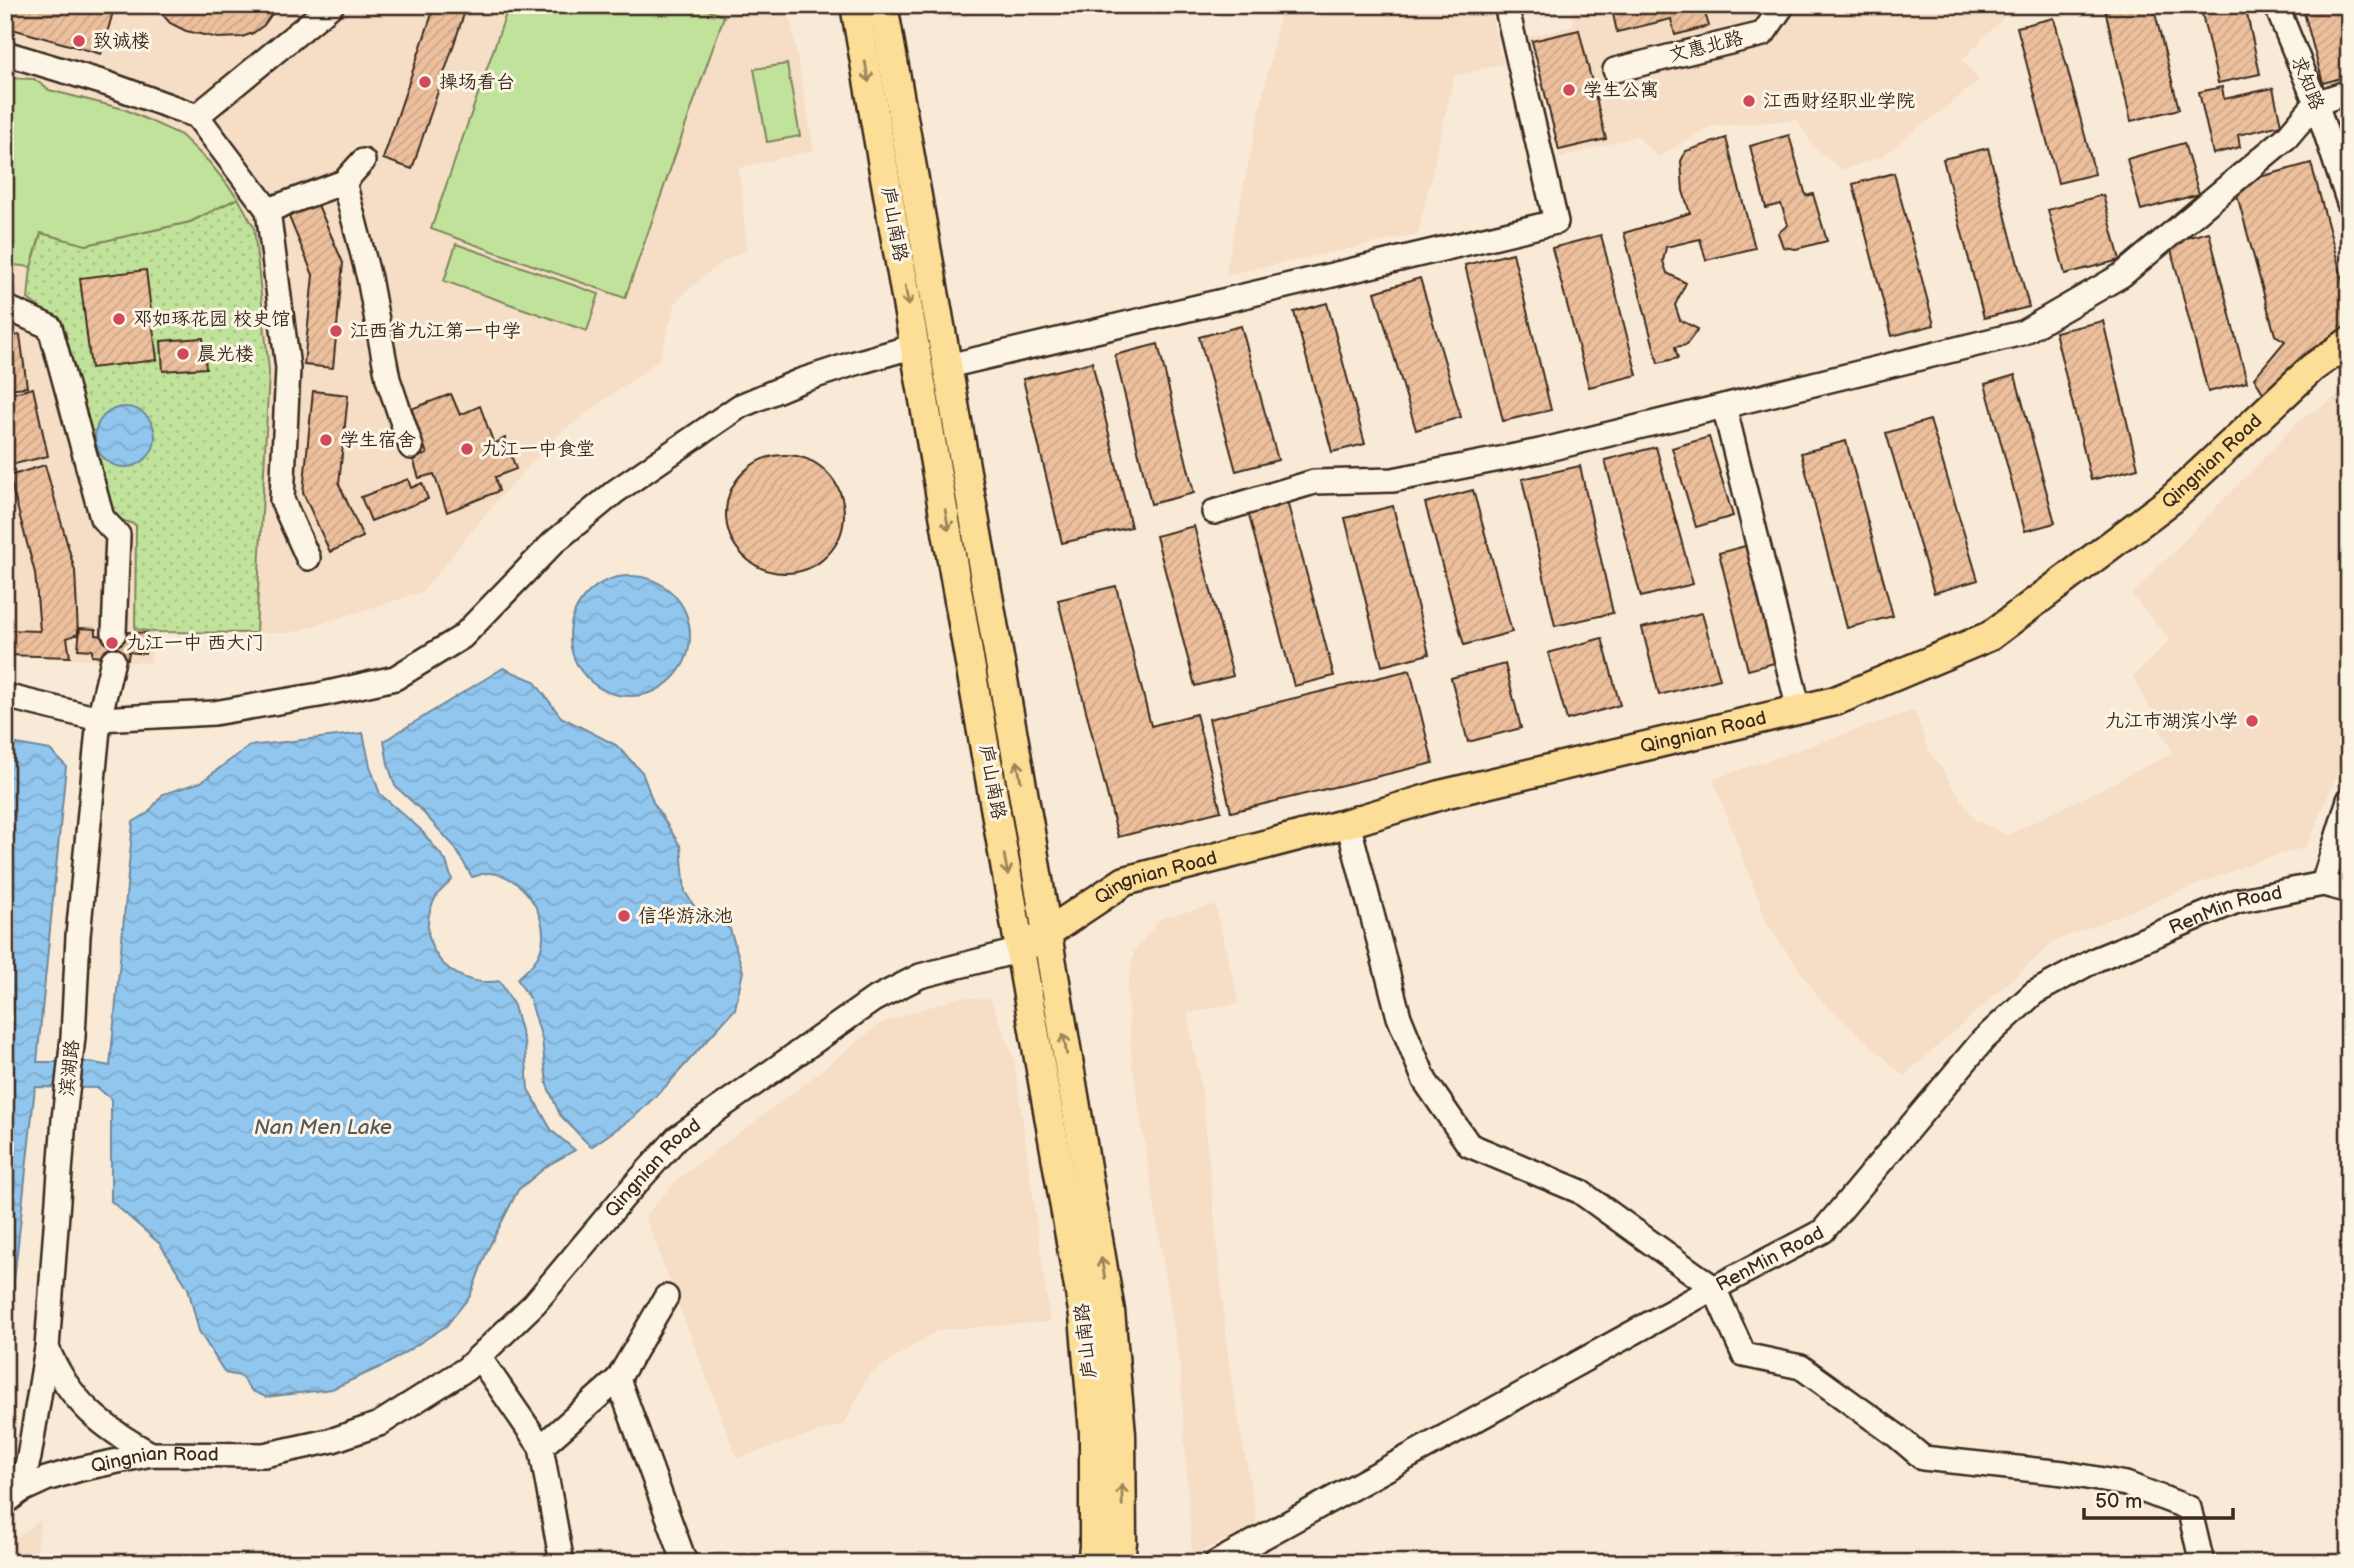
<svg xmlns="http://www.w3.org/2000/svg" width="2354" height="1568" font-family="'Balsamiq Sans','LXGW WenKai TC',sans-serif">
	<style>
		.built { fill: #f5ddc6 }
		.park { fill: url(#park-dots); stroke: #7e865c; stroke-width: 2 }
		.pitch { fill: #c1e29a; stroke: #7e865c; stroke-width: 2 }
		.water { fill: url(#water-waves); stroke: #6f889b; stroke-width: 2 }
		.building { fill: url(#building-hatch); stroke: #3b2a1e; stroke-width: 2 }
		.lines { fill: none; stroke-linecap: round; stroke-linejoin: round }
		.minor-casing { stroke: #3b2a1e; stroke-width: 28 }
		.major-casing { stroke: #3b2a1e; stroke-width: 33 }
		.minor { stroke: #fcf5e5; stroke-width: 23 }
		.major { stroke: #fdde96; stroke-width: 28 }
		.oneway { stroke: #9c845a }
		.poi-dot { fill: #d1495b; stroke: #fcf5e5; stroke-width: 2.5 }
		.labels { text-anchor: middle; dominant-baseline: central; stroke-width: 6; stroke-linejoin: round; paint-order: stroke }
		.poi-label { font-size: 19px; fill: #3b2a1e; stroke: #fcf5e5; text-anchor: start }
		.street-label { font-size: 19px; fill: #3b2a1e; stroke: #fcf5e5 }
		.water-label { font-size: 21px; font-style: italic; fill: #55595c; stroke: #fcf5e5 }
	</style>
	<defs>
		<pattern id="park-dots" width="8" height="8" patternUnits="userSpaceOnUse" patternTransform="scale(1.75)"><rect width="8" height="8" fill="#c1e29a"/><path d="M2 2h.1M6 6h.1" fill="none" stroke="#a7c284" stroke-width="1.8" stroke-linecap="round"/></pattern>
		<pattern id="water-waves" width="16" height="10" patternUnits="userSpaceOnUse" patternTransform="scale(1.75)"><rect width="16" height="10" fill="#91c6ee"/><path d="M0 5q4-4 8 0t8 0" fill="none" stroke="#7eaacc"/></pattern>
		<pattern id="building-hatch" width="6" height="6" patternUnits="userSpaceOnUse" patternTransform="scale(1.75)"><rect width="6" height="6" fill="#edc09d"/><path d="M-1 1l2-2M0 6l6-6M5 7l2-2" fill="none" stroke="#cca587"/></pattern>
	</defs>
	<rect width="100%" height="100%" fill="#f9ead7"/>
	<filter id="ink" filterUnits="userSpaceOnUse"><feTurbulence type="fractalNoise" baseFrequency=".0143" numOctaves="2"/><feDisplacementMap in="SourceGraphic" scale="14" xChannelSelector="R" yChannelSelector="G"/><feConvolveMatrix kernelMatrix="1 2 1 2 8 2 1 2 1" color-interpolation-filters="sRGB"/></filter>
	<g filter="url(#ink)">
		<!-- built -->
		<path class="built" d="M 5,5 L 788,5 L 814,150 L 739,168 L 747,250 L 729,258 L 702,277 L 676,302 L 659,360 L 560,433 L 499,498 L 422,592 L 291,633 L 155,632 L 150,663 L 5,656 Z
			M 947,5 L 1037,5 L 949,19 Z
			M 1282,5 L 1489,5 L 1503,64 L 1454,76 L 1418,234 L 1225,275 Z
			M 1570,5 L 2016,5 L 1962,60 L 1979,81 L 1881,157 L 1842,170 L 1814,147 L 1797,120 L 1712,126 L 1658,157 L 1637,136 L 1560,158 L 1528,37 L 1574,26 Z
			M 2349,388 L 2349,732 L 2344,759 L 2306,847 L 2260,860 L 2055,941 L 1904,1076 L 1819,998 L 1768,925 L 1713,779 L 1915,710 L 1926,745 L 1974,819 L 2008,835 L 2173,753 L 2133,677 L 2170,640 L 2132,595 L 2299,421 Z
			M 1215,905 L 1239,1003 L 1187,1013 L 1202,1092 L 1229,1365 L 1257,1524 L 1192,1556 L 1180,1368 L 1132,1063 L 1127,990 L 1134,952 L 1161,918 Z
			M 960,997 L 990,999 L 1014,1058 L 1050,1322 L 938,1330 L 869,1374 L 844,1424 L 737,1458 L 645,1216 L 678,1179 L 802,1086 L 881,1023 Z
			M 41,1520 L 35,1563 L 5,1563 L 5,1546 Z"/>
		<!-- park -->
		<path class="park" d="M 238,198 L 254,227 L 269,371 L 256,633 L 154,632 L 135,629 L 136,525 L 107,515 L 78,409 L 63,326 L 28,299 L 31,267 L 41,233 L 86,245 L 190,222 Z"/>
		<!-- pitch -->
		<path class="pitch" d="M 509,5 L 694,5 L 724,16 L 625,298 L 431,229 Z
			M 787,64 L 800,136 L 767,142 L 754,69 Z
			M 5,78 L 34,79 L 49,90 L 124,109 L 181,135 L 209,162 L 238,198 L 190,222 L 86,245 L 41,233 L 31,267 L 5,264 Z
			M 456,244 L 599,294 L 587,331 L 444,281 Z"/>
		<!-- water -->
		<path class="water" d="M95 437a30 30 0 1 1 60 0a30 30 0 1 1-60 0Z
			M570 636a60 60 0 1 1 120 0a60 60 0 1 1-120 0Z
			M 503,668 L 534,681 L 561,717 L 616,745 L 642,772 L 653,802 L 681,847 L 685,892 L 694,906 L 730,929 L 743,971 L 735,1009 L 667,1085 L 634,1117 L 591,1147 L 560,1115 L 547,1085 L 542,1039 L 530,999 L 517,979 C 526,971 537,962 541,949 C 551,918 523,873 488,873 C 483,873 477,876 472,877 L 454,846 L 420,809 L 395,786 L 388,764 L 384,741 Z
			M 363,733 L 370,766 L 380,794 L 420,829 L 446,861 L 452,880 C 448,884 441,890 437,895 C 409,941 449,990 500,981 L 514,1006 L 525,1045 L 528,1089 L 552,1131 L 575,1150 L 547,1166 L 518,1190 L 487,1251 L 470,1296 L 446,1326 L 387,1364 L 332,1389 L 266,1397 L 252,1391 L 240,1376 L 225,1373 L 199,1331 L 188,1288 L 160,1244 L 111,1201 L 111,1099 L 98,1088 L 35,1087 L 5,1364 L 5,742 L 50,750 L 66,766 L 37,1062 L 89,1062 L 110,1066 L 133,822 L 148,813 L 163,794 L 201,782 L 249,746 Z"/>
		<!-- building -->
		<path class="building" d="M 5,5 L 115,5 L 101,54 L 5,27 Z
			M 154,5 L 278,5 L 264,25 L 253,33 L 242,37 L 218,38 L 186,31 L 170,23 Z
			M 435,5 L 467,5 L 412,169 L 383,159 Z
			M 1611,5 L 1724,5 L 1704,10 L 1709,26 L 1675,35 L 1671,19 L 1617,32 Z
			M 2104,5 L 2153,5 L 2179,109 L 2131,121 Z
			M 2200,5 L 2245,5 L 2260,74 L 2218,83 Z
			M 2302,5 L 2345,5 L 2349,19 L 2349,76 L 2323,83 Z
			M 2054,18 L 2095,174 L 2058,183 L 2017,27 Z
			M 1579,30 L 1606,139 L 1559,150 L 1532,41 Z
			M 2222,87 L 2224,99 L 2273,88 L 2281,125 L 2238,135 L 2240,147 L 2213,154 L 2199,92 Z
			M 1789,135 L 1806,196 L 1813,194 L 1827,241 L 1796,249 L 1783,247 L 1778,233 L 1788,225 L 1781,204 L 1766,208 L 1750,146 Z
			M 1726,138 L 1755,248 L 1706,260 L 1700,239 L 1666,247 L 1663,261 L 1667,273 L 1686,283 L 1675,305 L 1680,320 L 1698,329 L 1686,345 L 1675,347 L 1678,358 L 1658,363 L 1624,233 L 1690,213 L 1683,191 L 1681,161 L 1686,151 Z
			M 2184,143 L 2199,194 L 2141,210 L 2127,159 Z
			M 1988,148 L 2029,307 L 1984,318 L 1943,159 Z
			M 2311,163 L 2349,303 L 2349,326 L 2265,396 L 2254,378 L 2285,341 L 2275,335 L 2234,184 Z
			M 1894,173 L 1934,325 L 1892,336 L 1853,184 Z
			M 2103,195 L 2120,260 L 2065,274 L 2048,210 Z
			M 315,198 L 343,263 L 333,368 L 304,365 L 313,275 L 287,212 Z
			M 2209,232 L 2247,382 L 2208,392 L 2169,242 Z
			M 1601,235 L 1637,375 L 1589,387 L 1552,248 Z
			M 1513,253 L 1551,410 L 1503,421 L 1465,265 Z
			M 146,270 L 157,360 L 91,368 L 80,278 Z
			M 1420,278 L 1461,417 L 1416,430 L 1375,292 Z
			M 1327,303 L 1365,444 L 1332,452 L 1294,312 Z
			M 2103,321 L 2138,468 L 2091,480 L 2055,332 Z
			M 1241,326 L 1278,460 L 1236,471 L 1199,337 Z
			M 20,335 L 27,387 L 5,389 L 5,337 Z
			M 203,338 L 206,368 L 163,371 L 161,341 Z
			M 1158,344 L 1194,493 L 1151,504 L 1115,355 Z
			M 1092,362 L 1131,527 L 1062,543 L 1023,379 Z
			M 2015,375 L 2055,523 L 2025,531 L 1985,384 Z
			M 33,388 L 48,456 L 10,465 L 5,444 L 5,395 Z
			M 313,391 L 348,395 L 339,484 L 363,537 L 330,552 L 303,493 Z
			M 451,394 L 460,415 L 480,406 L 494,444 L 505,438 L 516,469 L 495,477 L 499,491 L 447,512 L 434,474 L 419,478 L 413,459 L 427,454 L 411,409 Z
			M 1930,420 L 1978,580 L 1934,593 L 1886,433 Z
			M 1709,437 L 1733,516 L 1696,527 L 1672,448 Z
			M 1846,441 L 1893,616 L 1847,628 L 1801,453 Z
			M 1656,447 L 1693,584 L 1641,597 L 1605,460 Z
			M726 514a59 59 0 1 1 118 0a59 59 0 1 1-118 0Z
			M 45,465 L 75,571 L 78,634 L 67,638 L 70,657 L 5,655 L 5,630 L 40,631 L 35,573 L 9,476 Z
			M 1580,466 L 1613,613 L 1555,626 L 1522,479 Z
			M 408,479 L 411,488 L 422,483 L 428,499 L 371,521 L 361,497 Z
			M 1473,490 L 1512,632 L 1464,645 L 1425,503 Z
			M 1287,501 L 1334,676 L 1294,686 L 1248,512 Z
			M 1393,506 L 1429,654 L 1382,666 L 1345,518 Z
			M 1194,526 L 1233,676 L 1195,686 L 1156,536 Z
			M 1749,545 L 1778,662 L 1748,670 L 1719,553 Z
			M 1116,586 L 1151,726 L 1196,714 L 1221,811 L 1118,837 L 1058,600 Z
			M 1702,613 L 1720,679 L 1659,695 L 1642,628 Z
			M 80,628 L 96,629 L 96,635 L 127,638 L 127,632 L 147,633 L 145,654 L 129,652 L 128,659 L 92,656 L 92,650 L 78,649 Z
			M 1602,638 L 1620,705 L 1567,720 L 1548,653 Z
			M 1505,664 L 1521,728 L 1468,742 L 1451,678 Z
			M 1410,670 L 1433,763 L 1231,812 L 1209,719 Z"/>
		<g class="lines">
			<!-- minor casing -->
			<g class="minor-casing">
				<g id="minor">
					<path d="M 2276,5 L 2316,103 L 2349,203"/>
					<path d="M 5,53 L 108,84 L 197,116 L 268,210 L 288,368 L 282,500 L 308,558"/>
					<path d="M 1615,70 L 1763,34 L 1783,5"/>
					<path d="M 197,116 L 332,5"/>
					<path d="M 344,182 L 369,278 L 388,379 L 411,447"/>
					<path d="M 268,210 L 344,182 L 363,161"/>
					<path d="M 5,307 L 50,327 L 102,518 L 118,535 L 114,633"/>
					<path d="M 948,366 L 1556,222 L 1506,5"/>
					<path d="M 1724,406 L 1799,710"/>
					<path d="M 1214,512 L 1314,482 L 1393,480 L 1540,451 L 2022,333 L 2122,275 L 2287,137 L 2316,103 L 2349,92"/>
					<path d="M 113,660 L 99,719 L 214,713 L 319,695 L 395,678 L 462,637 L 553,543 L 616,491 L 740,406 L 800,381 L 852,364 L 915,346"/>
					<path d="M 5,696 L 99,719 L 78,936 L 73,1037 L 64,1119 L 47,1348 L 29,1457 L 20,1491 L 5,1503"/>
					<path d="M 1348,823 L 1399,1017 L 1425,1081 L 1469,1145 L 1579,1191 L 1714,1288 L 1744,1355 L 1801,1367 L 1897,1436 L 1923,1458 L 2064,1473 L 2126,1484 L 2189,1508 L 2202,1563"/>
					<path d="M 2323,884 L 2349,800"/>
					<path d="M 47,1348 C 69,1401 103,1428 151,1454"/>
					<path d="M 479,1357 L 541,1447 L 562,1563"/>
					<path d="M 618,1379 L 685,1563"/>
					<path d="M 541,1447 L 618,1379 L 666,1297"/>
					<path id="s1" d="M 20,1491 L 46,1479 L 80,1469 L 151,1454 L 264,1455 L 333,1440 L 379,1424 L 466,1369 L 479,1357 L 535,1303 L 622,1199 L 677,1138 L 873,1000 L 920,976 L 1021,950"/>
					<path id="s2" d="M 1216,1563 L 1714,1288 L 1823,1231 L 1983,1040 L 2034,993 L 2097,959 L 2237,901 L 2323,884 L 2349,891"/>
				</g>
			</g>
			<!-- major casing -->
			<g class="major-casing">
				<g id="major">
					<path d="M 855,5 L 1084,1316 L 1094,1433 L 1094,1547 L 1092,1563"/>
					<path d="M 883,5 L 1029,826 L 1110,1311 L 1121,1434 L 1122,1542 L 1120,1563"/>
					<path id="s3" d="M 1032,943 L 1125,881 L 1348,823 L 1444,794 L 1835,701 L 1990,636 L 2172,499 L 2312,368 L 2349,342"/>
				</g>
			</g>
			<!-- minor -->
			<use href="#minor" class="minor"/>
			<!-- major -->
			<use href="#major" class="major"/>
		</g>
		<!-- one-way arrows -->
		<defs><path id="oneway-shaft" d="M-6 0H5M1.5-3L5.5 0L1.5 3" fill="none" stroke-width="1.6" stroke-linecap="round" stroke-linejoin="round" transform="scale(1.75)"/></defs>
		<g class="oneway">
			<use href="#oneway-shaft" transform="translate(867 72) rotate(80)"/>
			<use href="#oneway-shaft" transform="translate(907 296) rotate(80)"/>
			<use href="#oneway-shaft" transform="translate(947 520) rotate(80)"/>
			<use href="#oneway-shaft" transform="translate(1019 771) rotate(-100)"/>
			<use href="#oneway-shaft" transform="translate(1006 865) rotate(80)"/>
			<use href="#oneway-shaft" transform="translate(1065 1044) rotate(-99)"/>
			<use href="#oneway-shaft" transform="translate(1103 1268) rotate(-100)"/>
			<use href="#oneway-shaft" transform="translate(1122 1495) rotate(-91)"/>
		</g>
	</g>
	<!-- markers -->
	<g class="poi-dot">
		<circle cx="79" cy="41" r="7"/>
		<circle cx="425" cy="82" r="7"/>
		<circle cx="1569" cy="90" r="7"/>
		<circle cx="1749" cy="101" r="7"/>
		<circle cx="119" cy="319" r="7"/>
		<circle cx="336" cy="331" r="7"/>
		<circle cx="183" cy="354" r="7"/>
		<circle cx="326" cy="440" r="7"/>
		<circle cx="467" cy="449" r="7"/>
		<circle cx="112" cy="643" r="7"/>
		<circle cx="2252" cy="721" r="7"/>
		<circle cx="624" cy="916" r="7"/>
	</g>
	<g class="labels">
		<!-- poi labels -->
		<g class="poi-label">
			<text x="93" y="41">致诚楼</text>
			<text x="439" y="82">操场看台</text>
			<text x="1583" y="90">学生公寓</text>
			<text x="1763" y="101">江西财经职业学院</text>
			<text x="133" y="319">邓如琢花园 校史馆</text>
			<text x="350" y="331">江西省九江第一中学</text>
			<text x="197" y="354">晨光楼</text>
			<text x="340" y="440">学生宿舍</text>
			<text x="481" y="449">九江一中食堂</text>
			<text x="126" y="643">九江一中 西大门</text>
			<text x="2238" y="721" text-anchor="end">九江市湖滨小学</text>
			<text x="638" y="916">信华游泳池</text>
		</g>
		<!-- street labels -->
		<g class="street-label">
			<text transform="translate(1706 47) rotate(-14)">文惠北路</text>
			<text transform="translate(2307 83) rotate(68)">求知路</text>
			<text transform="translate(894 224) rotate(80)">庐山南路</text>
			<text stroke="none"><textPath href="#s3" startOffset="1295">Qingnian Road</textPath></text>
			<text stroke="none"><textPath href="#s3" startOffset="709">Qingnian Road</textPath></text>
			<text transform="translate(992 782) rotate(80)">庐山南路</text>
			<text stroke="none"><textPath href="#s3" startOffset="142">Qingnian Road</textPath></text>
			<text stroke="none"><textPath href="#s2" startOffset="1220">RenMin Road</textPath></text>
			<text transform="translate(70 1068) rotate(-84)">滨湖路</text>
			<text stroke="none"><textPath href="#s1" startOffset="747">Qingnian Road</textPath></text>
			<text stroke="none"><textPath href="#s2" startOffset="632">RenMin Road</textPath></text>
			<text transform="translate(1086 1341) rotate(-96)">庐山南路</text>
			<text stroke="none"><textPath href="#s1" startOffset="140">Qingnian Road</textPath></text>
		</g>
		<!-- water labels -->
		<g class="water-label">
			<text x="323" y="1127">Nan Men Lake</text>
		</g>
	</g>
	<!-- margin -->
	<rect width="2354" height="1568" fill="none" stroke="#fcf5e5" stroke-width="28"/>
	<rect x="14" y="14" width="2326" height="1540" fill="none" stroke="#3b2a1e" stroke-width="2.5" filter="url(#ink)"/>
	<!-- scale -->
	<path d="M2084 1508v10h149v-10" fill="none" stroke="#3b2a1e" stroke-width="3.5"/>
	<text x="2095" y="1508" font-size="21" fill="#3b2a1e" stroke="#fcf5e5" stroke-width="5" paint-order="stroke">50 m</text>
</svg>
